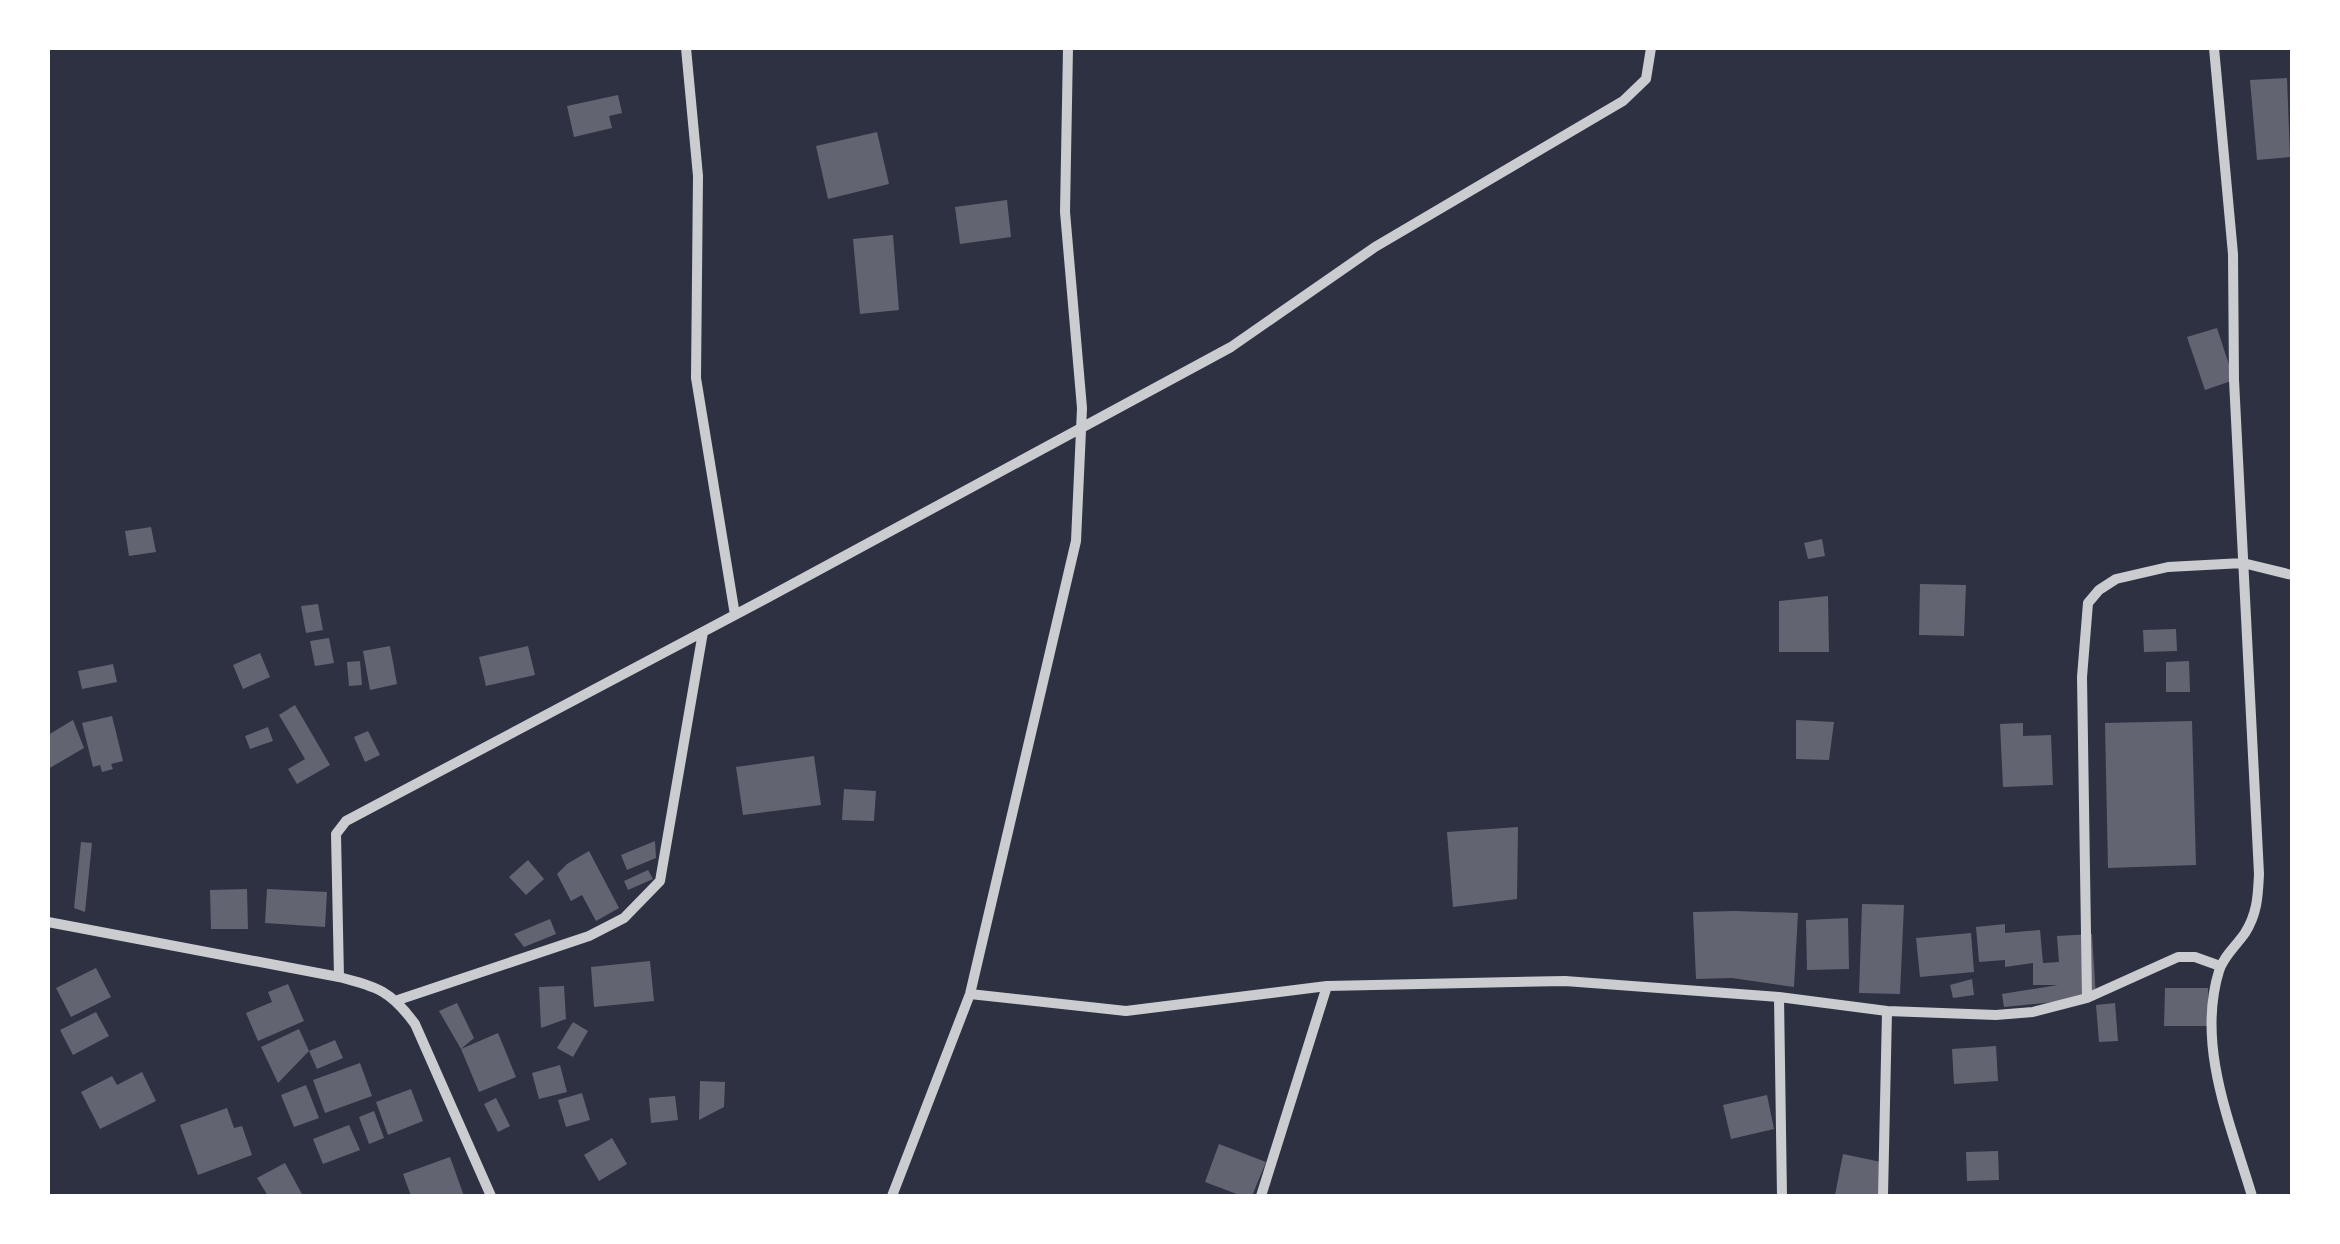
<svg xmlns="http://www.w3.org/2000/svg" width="2340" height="1244" font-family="'PT Sans',sans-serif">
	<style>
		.building { fill: #626471 }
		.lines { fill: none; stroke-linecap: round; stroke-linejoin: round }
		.minor { stroke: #caccd0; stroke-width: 10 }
	</style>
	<rect width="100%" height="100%" fill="#2d3142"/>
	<!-- building -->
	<path class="building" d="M 2287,78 L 2290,157 L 2257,160 L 2250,80 Z
		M 618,95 L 622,113 L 609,116 L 612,128 L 574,137 L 567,106 Z
		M 877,132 L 889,184 L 828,199 L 816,146 Z
		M 1007,200 L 1011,237 L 960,244 L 955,207 Z
		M 893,235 L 899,310 L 860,314 L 853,239 Z
		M 2217,328 L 2234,380 L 2205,390 L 2187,337 Z
		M 151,527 L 156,552 L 129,556 L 125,531 Z
		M 1822,539 L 1825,556 L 1808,559 L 1804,543 Z
		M 1920,584 L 1966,585 L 1964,636 L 1919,635 Z
		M 1828,596 L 1829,652 L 1779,652 L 1779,601 Z
		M 318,604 L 323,630 L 306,633 L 301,606 Z
		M 2176,629 L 2177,651 L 2144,652 L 2143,630 Z
		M 329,638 L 334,663 L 315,666 L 310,641 Z
		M 390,646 L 397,684 L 370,690 L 363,651 Z
		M 528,646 L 535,675 L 486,686 L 479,657 Z
		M 260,653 L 270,677 L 243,689 L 233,665 Z
		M 360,661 L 362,685 L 349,686 L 347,662 Z
		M 2189,661 L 2190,692 L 2166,692 L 2166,662 Z
		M 113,664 L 117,682 L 82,689 L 78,671 Z
		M 295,705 L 330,765 L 297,784 L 288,769 L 305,759 L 279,715 Z
		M 112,716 L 123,761 L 111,764 L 113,769 L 102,772 L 100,765 L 93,767 L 82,723 Z
		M 73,720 L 84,748 L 48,769 L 48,735 Z
		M 1796,720 L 1834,722 L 1829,760 L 1796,759 Z
		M 2192,721 L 2196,865 L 2108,868 L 2105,723 Z
		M 2023,723 L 2023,736 L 2051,735 L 2053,785 L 2003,787 L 2000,724 Z
		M 268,727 L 273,741 L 250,749 L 245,736 Z
		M 368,731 L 380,755 L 365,762 L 354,737 Z
		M 814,756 L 821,805 L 743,815 L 736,767 Z
		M 844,789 L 876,791 L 874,821 L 842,820 Z
		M 1518,827 L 1517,899 L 1453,907 L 1447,832 Z
		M 655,841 L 656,858 L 627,870 L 621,855 Z
		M 81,842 L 92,843 L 85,912 L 74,908 Z
		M 589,851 L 619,908 L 596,921 L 582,895 L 571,901 L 557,874 L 567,864 Z
		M 528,860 L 544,879 L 526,895 L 509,877 Z
		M 648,870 L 653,879 L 628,890 L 624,881 Z
		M 247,889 L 248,929 L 211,929 L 210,890 Z
		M 267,889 L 327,892 L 325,927 L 265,923 Z
		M 1862,904 L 1904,905 L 1900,994 L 1859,993 Z
		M 1735,911 L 1798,913 L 1794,987 L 1732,978 L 1696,979 L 1693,912 Z
		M 1848,918 L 1849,969 L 1807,970 L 1806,920 Z
		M 550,919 L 556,934 L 524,947 L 514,934 Z
		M 2005,924 L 2005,933 L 2040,930 L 2043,963 L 2059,962 L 2057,936 L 2092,934 L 2096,998 L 2004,1007 L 2002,994 L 2058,985 L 2033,985 L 2033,963 L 2005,967 L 2005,960 L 1979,962 L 1976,927 Z
		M 1971,933 L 1974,972 L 1920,977 L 1916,938 Z
		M 650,961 L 654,1001 L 594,1007 L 591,967 Z
		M 96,968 L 111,997 L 71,1017 L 56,988 Z
		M 1972,979 L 1974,995 L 1953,998 L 1950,985 Z
		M 288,984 L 304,1021 L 258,1041 L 246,1013 L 272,1002 L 268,992 Z
		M 564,986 L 566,1019 L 541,1028 L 539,987 Z
		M 2165,988 L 2208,988 L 2208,1026 L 2164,1026 Z
		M 457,1003 L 474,1038 L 461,1049 L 439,1011 Z
		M 2115,1003 L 2118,1041 L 2099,1042 L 2096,1005 Z
		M 96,1012 L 109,1036 L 73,1055 L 60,1030 Z
		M 573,1022 L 588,1031 L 573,1057 L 557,1048 Z
		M 299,1029 L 309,1051 L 278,1083 L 261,1047 Z
		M 498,1033 L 516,1077 L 479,1092 L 461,1049 Z
		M 335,1040 L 343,1058 L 317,1069 L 309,1051 Z
		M 1996,1046 L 1998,1081 L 1954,1084 L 1952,1049 Z
		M 360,1063 L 372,1096 L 325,1113 L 313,1080 Z
		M 560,1065 L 567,1092 L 539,1099 L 532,1073 Z
		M 142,1072 L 156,1101 L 100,1129 L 81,1092 L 112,1076 L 117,1085 Z
		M 700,1081 L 725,1082 L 724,1107 L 699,1120 Z
		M 306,1085 L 319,1118 L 294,1127 L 281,1095 Z
		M 411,1089 L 423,1121 L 388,1135 L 376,1102 Z
		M 582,1093 L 590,1120 L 566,1127 L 558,1100 Z
		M 1767,1095 L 1774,1129 L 1731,1139 L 1723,1105 Z
		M 675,1096 L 678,1120 L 651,1123 L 649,1098 Z
		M 496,1098 L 510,1126 L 498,1132 L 484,1104 Z
		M 227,1108 L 234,1128 L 242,1126 L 252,1155 L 198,1175 L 180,1125 Z
		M 374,1111 L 384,1138 L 369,1144 L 359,1117 Z
		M 349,1125 L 360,1150 L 323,1164 L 313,1139 Z
		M 612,1138 L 627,1164 L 599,1181 L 584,1155 Z
		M 1219,1144 L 1266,1162 L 1252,1196 L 1242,1196 L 1205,1182 Z
		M 1998,1151 L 1999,1180 L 1967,1181 L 1966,1152 Z
		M 1843,1154 L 1886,1163 L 1879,1196 L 1835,1195 Z
		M 450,1157 L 464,1196 L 411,1196 L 403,1174 Z
		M 285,1163 L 303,1196 L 268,1196 L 257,1178 Z"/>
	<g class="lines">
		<!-- minor -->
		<path class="minor" d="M 686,48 L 698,176 L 696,378 L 735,615
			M 2214,48 L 2233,254 L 2234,380 L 2259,874 C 2258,897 2257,914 2245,933 C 2236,946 2223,957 2219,971 C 2196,1046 2231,1125 2252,1196
			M 48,922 L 339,977 C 378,987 391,991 415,1024 L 491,1196
			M 339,977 L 336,834 L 346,821 L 765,599 L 1231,347 L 1375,247 L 1623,101 L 1646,79 L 1651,48
			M 970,994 L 1126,1011 L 1327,986 L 1565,981 L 1779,997 L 1887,1011 L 1996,1015 L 2033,1012 L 2087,998 L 2178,957 L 2195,957 L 2220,966
			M 1779,997 L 1782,1196
			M 2087,998 L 2082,677 L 2088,603 L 2099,590 L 2116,579 L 2168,567 L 2243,563 L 2292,575
			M 398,1000 L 589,936 L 624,918 L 660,881 L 703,632
			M 892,1196 L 970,994 L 1076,541 L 1082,408 L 1065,212 L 1068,48
			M 1261,1196 L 1327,986
			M 1883,1196 L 1887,1011"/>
	</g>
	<!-- border -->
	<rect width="2340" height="1244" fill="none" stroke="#ffffff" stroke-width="100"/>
</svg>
